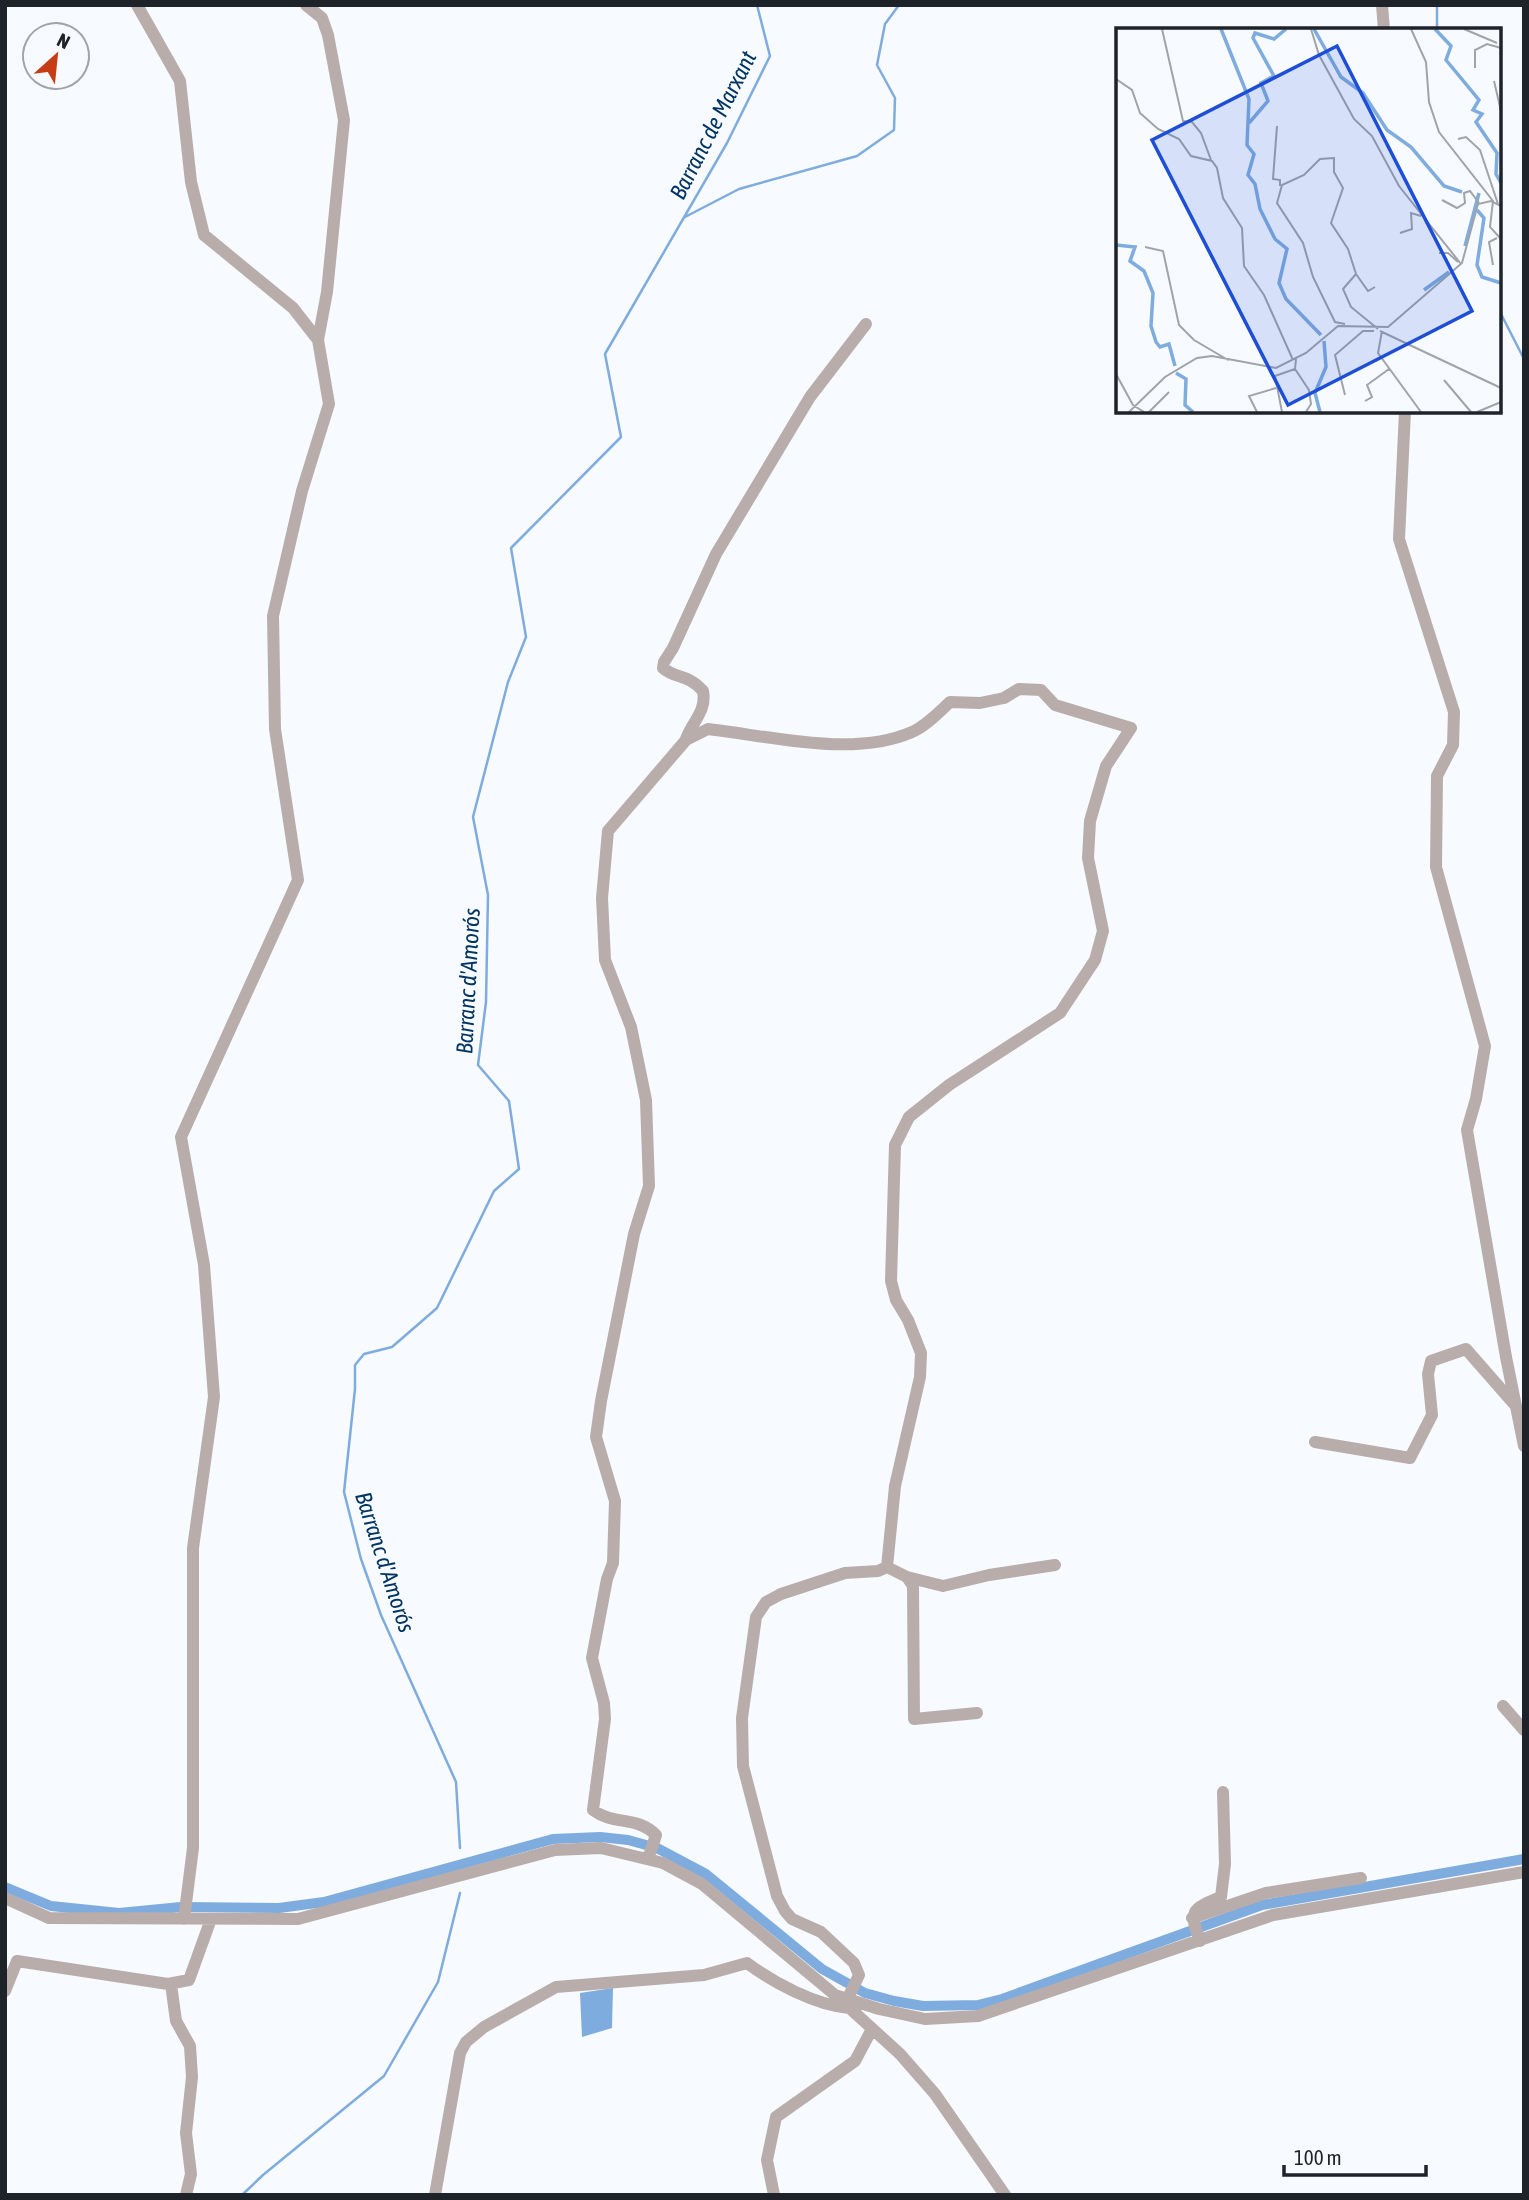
<svg xmlns="http://www.w3.org/2000/svg" width="1529" height="2200" font-family="'Asap Condensed',sans-serif">
	<style>
		.water { fill: #7facde }
		.lines { fill: none; stroke-linecap: round; stroke-linejoin: round }
		.stream { stroke: #7facde; stroke-width: 2.5 }
		.canal { stroke: #7facde; stroke-width: 10 }
		.minor { stroke: #b8adab; stroke-width: 12 }
		.labels { text-anchor: middle; dominant-baseline: central; stroke-width: 5; stroke-linejoin: round; paint-order: stroke }
		.water-label { font-size: 23px; font-style: italic; fill: #033563; stroke: #f7fafe }
		.inset-river { fill: none; stroke: #7facde; stroke-width: 3.5 }
		.inset-road { fill: none; stroke: #a0a4a9; stroke-width: 2 }
		.view { fill: #1d4ed8; fill-opacity: 0.15; stroke: #1d4ed8; stroke-width: 3.5 }
		.inset-edge { fill: none; stroke: #1d2329; stroke-width: 3.5 }
	</style>
	<rect width="100%" height="100%" fill="#f7fafe"/>
	<!-- water -->
	<path class="water" d="M 613,1988 L 612,2028 L 582,2037 L 580,1993 Z"/>
	<g class="lines">
		<!-- stream -->
		<path class="stream" d="M 978,5 L 985,5
			M 1437,30 L 1437,5
			M 685,217 L 739,189 L 857,156 L 894,130 L 895,98 L 877,65 L 885,24 L 899,5
			M 1499,310 L 1524,359
			M 460,1848 L 456,1782 L 381,1615 L 361,1559 L 344,1492 L 355,1389 L 355,1365 L 364,1354 L 392,1347 L 437,1308 L 494,1191 L 519,1169 L 509,1101 L 478,1065 L 486,1002 L 488,895 L 473,817 L 508,682 L 526,637 L 511,548 L 621,437 L 605,354 L 727,143 L 770,56 L 757,5
			M 242,2195 L 263,2175 L 384,2076 L 438,1982 L 460,1893"/>
		<!-- canal -->
		<path class="canal" d="M 5,1887 L 51,1906 L 119,1913 L 181,1907 L 279,1908 L 324,1902 L 553,1839 L 600,1837 L 628,1840 L 657,1848 L 706,1874 L 822,1969 L 865,1993 L 894,2001 L 923,2006 L 978,2005 L 1002,1999 L 1262,1905 L 1524,1859"/>
		<!-- minor -->
		<path class="minor" d="M 137,5 L 180,81 L 191,182 L 204,235 L 293,308 L 318,340 L 329,404 L 302,491 L 273,616 L 275,729 L 298,880 L 181,1137 L 204,1265 L 214,1397 L 193,1548 L 193,1848 L 184,1919
			M 306,5 L 322,18 L 328,35 L 344,120 L 327,292 L 318,340
			M 1382,5 L 1384,30
			M 1405,411 L 1399,539 L 1454,712 L 1453,745 L 1437,776 L 1436,867 L 1485,1046 L 1476,1099 L 1467,1130 L 1506,1357 L 1524,1446
			M 686,739 C 692,722 707,711 703,691 C 687,673 675,679 663,668 L 664,662 L 673,648 L 716,554 L 810,397 L 866,324
			M 1315,1442 L 1410,1458 L 1432,1415 L 1428,1374 L 1431,1361 L 1466,1349 L 1515,1405
			M 887,1567 L 907,1577 L 913,1586 L 914,1719 L 977,1713
			M 907,1577 L 943,1586 L 989,1575 L 1055,1565
			M 1503,1706 L 1524,1730
			M 648,1859 L 656,1835 C 636,1815 614,1826 593,1810 L 605,1719 L 604,1703 L 592,1658 L 607,1579 L 613,1563 L 615,1501 L 596,1437 L 601,1401 L 634,1234 L 649,1186 L 646,1100 L 631,1027 L 605,960 L 602,898 L 608,831 L 686,740 L 708,729 C 770,736 853,758 912,732 C 926,726 939,712 950,702 L 980,703 L 1004,698 L 1019,689 L 1041,690 L 1055,705 L 1131,728 L 1106,766 L 1090,821 L 1088,858 L 1103,931 L 1095,960 L 1060,1013 L 949,1085 L 909,1117 L 895,1145 L 891,1281 L 896,1300 L 908,1320 L 921,1353 L 920,1377 L 895,1486 L 887,1567 L 878,1571 L 845,1573 L 781,1594 L 766,1602 L 756,1617 L 742,1718 L 743,1766 L 777,1896 L 785,1911 L 792,1919 L 821,1932 L 854,1963 L 859,1975 L 848,1998
			M 5,1898 L 49,1918 L 298,1919 L 555,1850 L 601,1848 L 663,1863 L 702,1884 L 835,1995 L 879,2009 L 925,2019 L 978,2016 L 1273,1915 L 1524,1872
			M 1192,1918 L 1266,1893 L 1361,1878
			M 1200,1941 C 1188,1910 1192,1909 1221,1897 L 1225,1864 L 1223,1792
			M 171,1984 L 176,2021 L 190,2046 L 192,2077 L 186,2133 L 191,2174 L 186,2195
			M 5,1991 L 17,1961 L 168,1984 L 189,1980 L 211,1919
			M 843,2002 L 900,2054 L 935,2094 L 1005,2195
			M 435,2195 L 460,2053 L 466,2042 L 484,2027 L 556,1987 L 704,1975 L 747,1963 C 774,1983 815,2005 849,2008
			M 774,2195 L 767,2160 L 776,2117 L 855,2061 L 872,2029"/>
	</g>
	<g class="labels">
		<!-- water labels -->
		<g class="water-label">
			<text transform="translate(713 125) rotate(-63)">Barranc de Marxant</text>
			<text transform="translate(468 981) rotate(-87)">Barranc d'Amorós</text>
			<text transform="translate(385 1562) rotate(72)">Barranc d'Amorós</text>
		</g>
	</g>
	<!-- overview -->
	<g transform="translate(1116 28)">
		<rect width="385" height="385" fill="#f7fafe"/>
		<path class="inset-river" d="M 105,1 L 133,71 L 131,117 L 138,126 L 132,147 L 139,156 L 144,181 L 159,211 L 171,221 L 163,255 L 170,271 L 205,307M 198,1 L 225,49 L 247,65 L 271,102 L 295,119 L 328,158 L 346,164M 319,1 L 335,18 L 330,32 L 363,72 L 357,82 L 366,86 L 360,94 L 381,125 L 380,146 L 385,155M 133,95 L 152,73 L 145,55 L 158,48 L 137,10 L 139,5 L 158,11 L 170,1M 361,182 L 368,190 L 361,237 L 366,249 L 385,255M 0,217 L 19,219 L 14,233 L 28,243 L 37,265 L 35,298 L 40,314 L 44,319 L 53,316 L 59,338M 349,218 L 363,165M 308,262 L 333,244M 60,345 L 70,351 L 69,377 L 77,384M 204,384 L 199,365 L 210,339 L 208,313"/>
		<path class="inset-road" d="M 46,1 L 67,93 L 76,94 L 85,105 L 95,132M 195,1 L 203,27 L 238,91 L 256,108 L 283,158 L 345,236M 295,1 L 310,34 L 313,74 L 323,104 L 377,173 L 374,199 L 385,211M 348,1 L 381,15M 359,40 L 359,22 L 371,16 L 385,20M 0,51 L 16,62 L 24,85 L 42,101 L 63,111 L 75,128 L 96,133 L 101,140 L 107,170 L 126,200 L 128,238 L 148,267 L 177,332M 378,53 L 385,83M 161,98 L 157,151 L 164,152 L 164,158M 342,111 L 350,109 L 364,122 L 382,176M 326,172 L 341,180 L 349,175 L 348,165 L 354,163 L 363,175M 284,205 L 296,201 L 295,185 L 305,188M 29,219 L 47,223 L 63,297 L 78,312 L 112,332M 323,225 L 332,225 L 342,234M 377,237 L 373,214 L 381,210M 240,246 L 252,263 L 259,259M 229,296 L 219,294 L 197,249 L 187,215 L 161,175 L 166,157 L 188,147 L 204,131 L 218,130 L 218,144 L 227,160 L 215,195 L 232,221 L 240,246 L 227,261 L 235,279 L 262,301M 264,303 L 385,360M 266,303 L 262,325 L 305,384M 179,341 L 193,362 L 195,376 L 190,384M 0,346 L 17,377 L 28,384M 328,352 L 355,384M 229,367 L 219,327 L 247,303 L 258,303M 249,373 L 256,369 L 251,357 L 273,341M 13,384 L 49,349 L 81,330 L 96,328 L 160,340 L 190,325 L 222,298 L 272,299 L 346,235 L 362,176 L 375,173 L 385,178M 33,384 L 53,364M 141,384 L 133,368 L 160,360M 166,384 L 159,348 L 179,341 L 180,331M 361,384 L 385,374"/>
		<path class="view" d="M 221,18 L 356,283 L 172,377 L 36,112 Z"/>
		<rect width="385" height="385" class="inset-edge"/>
	</g>
	<!-- border -->
	<rect width="1529" height="2200" fill="none" stroke="#1d2329" stroke-width="14"/>
	<!-- north arrow -->
	<g transform="translate(56 56) rotate(27)"><circle r="33" fill="#f7fafe" stroke="#a0a4a9" stroke-width="2"/>
	<path d="M0-5L12 26L0 18L-12 26Z" fill="#c53c15"/>
	<text y="-10" font-size="19" font-weight="bold" text-anchor="middle" fill="#1d2329">N</text>
	</g>
	<!-- scale -->
	<path d="M1284 2165v10h142v-10" fill="none" stroke="#1d2329" stroke-width="3.5"/>
	<text x="1294" y="2165" font-size="21" fill="#1d2329" stroke="#f7fafe" stroke-width="5" paint-order="stroke">100 m</text>
</svg>
